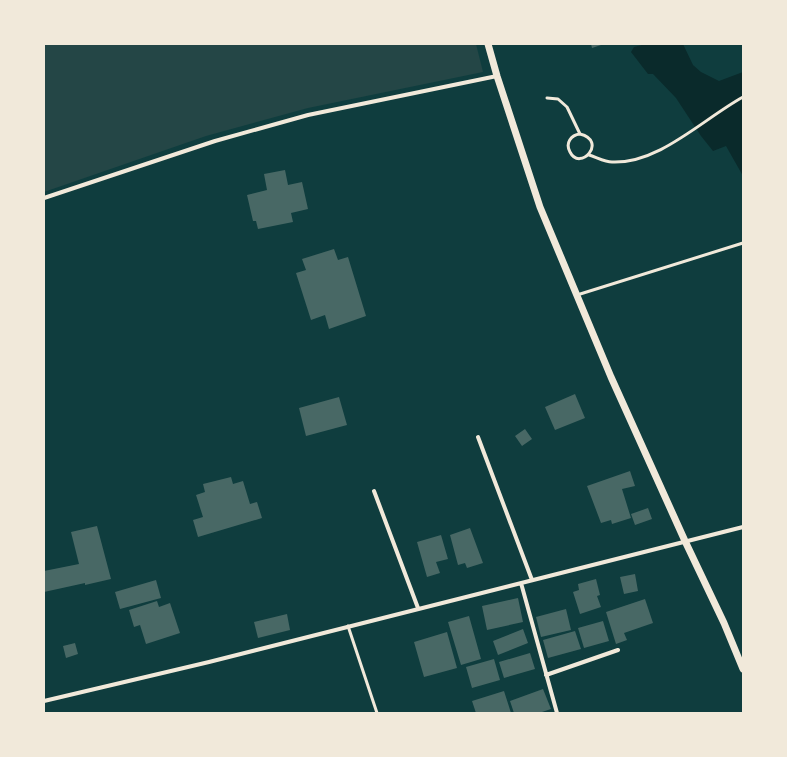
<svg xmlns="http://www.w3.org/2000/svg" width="787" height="757" font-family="Helvetica,sans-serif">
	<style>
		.green { fill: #244646 }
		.water { fill: #0a2a2b }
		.building { fill: #486865 }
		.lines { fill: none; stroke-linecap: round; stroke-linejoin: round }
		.service { stroke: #f1e9da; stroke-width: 3 }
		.minor { stroke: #f1e9da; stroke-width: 4 }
		.tertiary { stroke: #f1e9da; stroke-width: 7 }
	</style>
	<rect width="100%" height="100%" fill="#0f3d3e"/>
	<!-- green -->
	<path class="green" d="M 44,44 L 476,44 L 483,72 L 308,108 L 206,136 L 44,192 Z"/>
	<!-- water -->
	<path class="water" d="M 646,44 L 683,44 L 693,65 L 701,72 L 719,81 L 743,72 L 743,176 L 726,146 L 713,151 L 701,136 L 676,98 L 653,74 L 648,74 L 631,52 L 634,47 Z"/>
	<!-- building -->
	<path class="building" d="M 591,44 L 604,44 L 592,48 Z
		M 285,170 L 288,185 L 302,182 L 308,209 L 291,213 L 293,222 L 258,229 L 256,221 L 253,221 L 247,195 L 267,190 L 264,174 Z
		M 334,249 L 338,260 L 348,257 L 366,316 L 329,329 L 325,315 L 311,320 L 296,273 L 306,270 L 302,259 Z
		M 575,394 L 585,418 L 555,430 L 545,407 Z
		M 339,397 L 347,425 L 306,436 L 299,408 Z
		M 525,429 L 532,439 L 522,446 L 515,436 Z
		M 630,471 L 635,486 L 622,489 L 631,518 L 612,524 L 611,520 L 601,523 L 587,486 Z
		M 231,477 L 233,484 L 243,481 L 250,504 L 257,502 L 262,518 L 198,537 L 193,520 L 203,517 L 196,495 L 205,492 L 203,484 Z
		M 648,508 L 652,519 L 635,525 L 631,514 Z
		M 97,526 L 111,579 L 85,585 L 85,583 L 44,592 L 44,571 L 79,564 L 71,532 Z
		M 470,528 L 483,563 L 467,568 L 465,563 L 458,565 L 450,535 Z
		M 441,535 L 448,559 L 436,562 L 440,573 L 427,577 L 417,542 Z
		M 635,574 L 638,591 L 624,594 L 620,577 Z
		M 596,579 L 600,595 L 597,596 L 601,607 L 580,614 L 573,592 L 579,590 L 578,584 Z
		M 156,580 L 161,598 L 120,609 L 115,592 Z
		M 518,598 L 523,622 L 487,630 L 482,606 Z
		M 645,599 L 653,623 L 624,633 L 627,640 L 616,644 L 606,612 Z
		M 157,601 L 159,607 L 170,603 L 180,633 L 146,644 L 140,625 L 134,627 L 129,610 Z
		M 566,609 L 571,630 L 541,637 L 536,617 Z
		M 287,614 L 290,630 L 258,638 L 254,622 Z
		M 469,616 L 481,659 L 461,665 L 448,622 Z
		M 603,621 L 609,641 L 584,648 L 578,628 Z
		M 523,629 L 528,643 L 498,655 L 493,641 Z
		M 575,631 L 581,649 L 548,658 L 543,640 Z
		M 447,632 L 457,668 L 424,677 L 414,642 Z
		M 75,643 L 78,654 L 66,658 L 63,646 Z
		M 530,653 L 535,669 L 504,678 L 499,662 Z
		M 494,659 L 500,680 L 472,688 L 466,667 Z
		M 543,689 L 551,709 L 539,713 L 514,713 L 510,701 Z
		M 504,691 L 511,713 L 476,713 L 472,701 Z"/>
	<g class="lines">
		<!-- service -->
		<path class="service" d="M 547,98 L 558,99 L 567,107 L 580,134 C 608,141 580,172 570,152 C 565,143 571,135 580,134
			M 589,155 C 596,157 605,162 612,162 C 659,164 703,119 743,97
			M 577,295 L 743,243
			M 348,626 L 377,713"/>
		<!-- minor -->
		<path class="minor" d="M 44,198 L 215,141 L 308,115 L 497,76
			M 478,437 L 532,580
			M 374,491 L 418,608
			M 521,583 L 557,713
			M 546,675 L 618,650
			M 44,701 L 209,662 L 743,527"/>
		<!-- tertiary -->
		<path class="tertiary" d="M 488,44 L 497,76 L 540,207 L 611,377 L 685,541 L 724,623 L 743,669"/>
	</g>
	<!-- border -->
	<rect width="787" height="757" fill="none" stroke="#f1e9da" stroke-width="90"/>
</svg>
